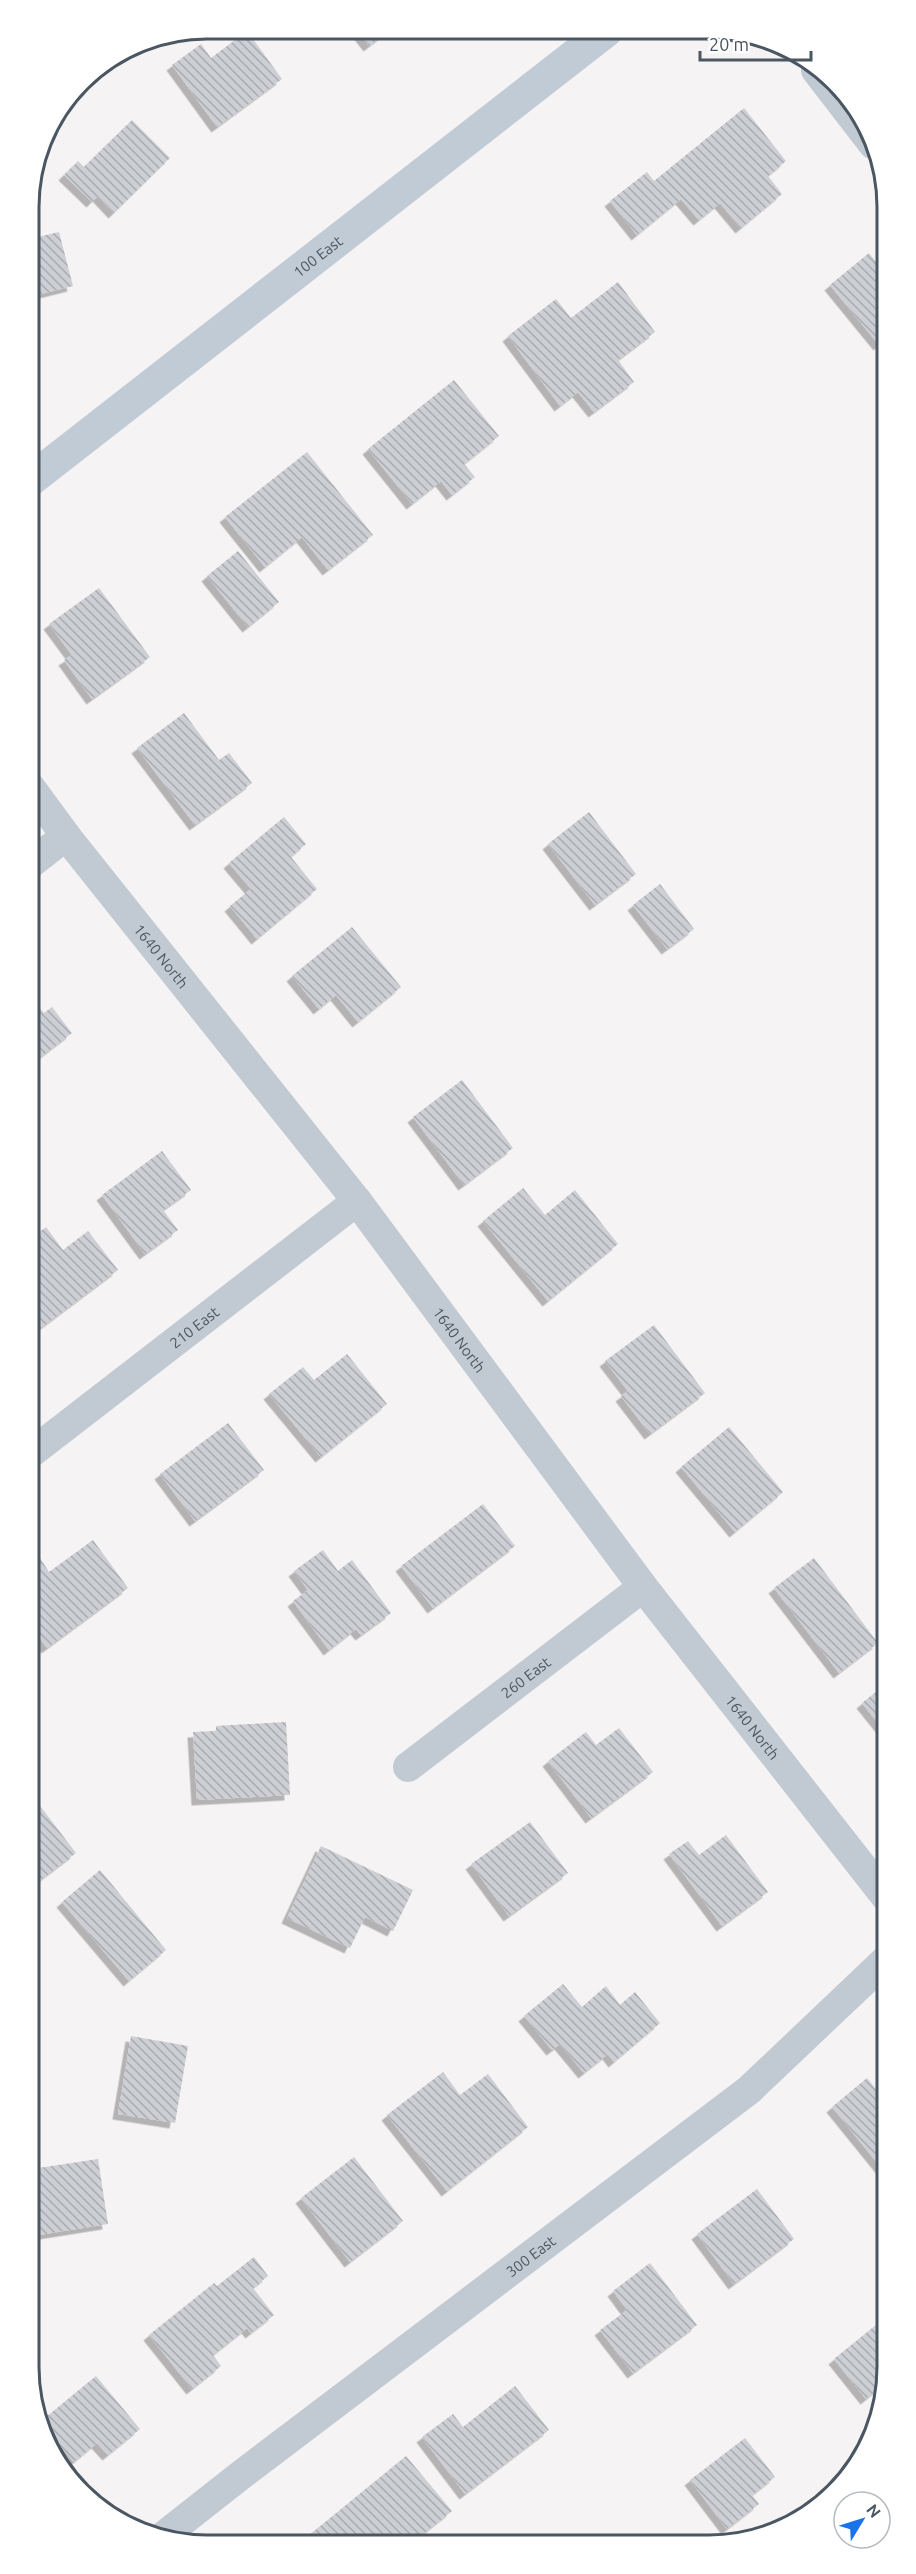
<svg xmlns="http://www.w3.org/2000/svg" width="916" height="2574" font-family="Ubuntu,sans-serif">
	<style>
		.building { fill: url(#building-back-hatch); filter: url(#shadow) }
		.lines { fill: none; stroke-linecap: round; stroke-linejoin: round }
		.minor { stroke: #c1cad2; stroke-width: 30 }
		.secondary { stroke: #c1cbd6; stroke-width: 33 }
		.labels { text-anchor: middle; dominant-baseline: central; stroke-width: 5; stroke-linejoin: round; paint-order: stroke }
		.street-label { font-size: 15px; fill: #4a5661; stroke: #fff }
		.rim { fill: none; stroke: #4a5661; stroke-width: 3 }
	</style>
	<defs>
		<pattern id="building-back-hatch" width="6" height="6" patternUnits="userSpaceOnUse" patternTransform="scale(1.5)"><rect width="6" height="6" fill="#cdcfd5"/><path d="M-1 5l2 2M0 0l6 6M5-1l2 2" fill="none" stroke="#a8abb0"/></pattern>
		<filter id="shadow"><feDropShadow dx="-5.5" dy="5.5" stdDeviation="0" flood-color="#0004"/></filter>
	</defs>
	<rect width="100%" height="100%" fill="#f5f3f3"/>
	<!-- building -->
	<path class="building" d="M 356,29 L 390,30 L 369,46 Z
		M 247,31 L 282,79 L 217,127 L 172,65 L 201,44 L 211,58 Z
		M 744,108 L 786,161 L 768,176 L 782,194 L 741,228 L 720,203 L 699,220 L 681,199 L 637,235 L 610,201 L 647,172 L 654,181 Z
		M 132,120 L 170,158 L 114,213 L 98,196 L 92,202 L 64,175 L 78,161 L 84,167 Z
		M 59,232 L 73,286 L 29,297 L 29,239 Z
		M 869,253 L 884,272 L 884,341 L 879,345 L 830,285 Z
		M 618,282 L 655,332 L 618,360 L 634,382 L 594,412 L 578,392 L 560,406 L 508,336 L 556,299 L 571,318 Z
		M 454,380 L 499,436 L 464,464 L 475,477 L 452,495 L 441,481 L 412,504 L 368,449 Z
		M 307,452 L 373,535 L 328,570 L 302,537 L 265,567 L 225,517 Z
		M 238,551 L 279,602 L 248,627 L 207,576 Z
		M 99,588 L 150,657 L 92,699 L 64,660 L 72,655 L 49,624 Z
		M 184,713 L 219,760 L 229,753 L 252,783 L 195,825 L 137,748 Z
		M 589,812 L 636,874 L 595,905 L 548,844 Z
		M 284,817 L 306,844 L 291,857 L 317,889 L 257,939 L 230,906 L 251,889 L 229,863 Z
		M 660,884 L 694,929 L 667,949 L 633,905 Z
		M 352,927 L 401,987 L 358,1022 L 336,995 L 319,1009 L 292,976 Z
		M 30,996 L 44,1013 L 52,1007 L 72,1033 L 30,1065 Z
		M 462,1080 L 513,1148 L 464,1185 L 413,1117 Z
		M 162,1151 L 191,1190 L 163,1210 L 178,1230 L 145,1254 L 102,1195 Z
		M 523,1188 L 545,1215 L 575,1190 L 618,1244 L 548,1301 L 483,1221 Z
		M 46,1227 L 63,1250 L 88,1231 L 118,1270 L 33,1334 L 30,1331 L 30,1239 Z
		M 654,1325 L 705,1393 L 650,1434 L 621,1396 L 628,1391 L 605,1361 Z
		M 347,1354 L 387,1404 L 321,1457 L 269,1394 L 303,1367 L 314,1380 Z
		M 228,1423 L 264,1470 L 195,1521 L 160,1474 Z
		M 729,1427 L 783,1492 L 735,1532 L 681,1467 Z
		M 483,1504 L 515,1546 L 433,1608 L 401,1566 Z
		M 93,1540 L 128,1588 L 47,1648 L 31,1626 L 31,1565 L 40,1558 L 49,1572 Z
		M 323,1550 L 338,1571 L 352,1560 L 391,1613 L 361,1635 L 356,1629 L 329,1650 L 293,1601 L 308,1590 L 294,1571 Z
		M 814,1558 L 878,1643 L 839,1673 L 774,1588 Z
		M 886,1684 L 886,1733 L 862,1703 Z
		M 286,1722 L 290,1795 L 197,1800 L 193,1732 L 216,1731 L 216,1726 Z
		M 619,1728 L 653,1772 L 591,1818 L 548,1761 L 586,1732 L 596,1745 Z
		M 31,1794 L 76,1853 L 31,1887 Z
		M 530,1822 L 568,1873 L 509,1916 L 471,1864 Z
		M 726,1835 L 768,1892 L 722,1926 L 669,1854 L 688,1841 L 699,1855 Z
		M 321,1846 L 413,1890 L 393,1931 L 365,1917 L 350,1948 L 287,1918 Z
		M 100,1870 L 166,1950 L 129,1981 L 62,1902 Z
		M 563,1984 L 582,2007 L 606,1986 L 620,2005 L 635,1992 L 660,2023 L 614,2062 L 608,2054 L 584,2073 L 560,2044 L 552,2050 L 524,2016 Z
		M 131,2036 L 188,2046 L 175,2123 L 118,2114 Z
		M 443,2072 L 460,2095 L 488,2074 L 528,2127 L 447,2191 L 387,2115 Z
		M 867,2078 L 879,2093 L 887,2087 L 887,2168 L 883,2170 L 832,2107 Z
		M 354,2157 L 403,2221 L 350,2262 L 301,2198 Z
		M 98,2159 L 108,2224 L 32,2236 L 32,2169 Z
		M 757,2189 L 794,2239 L 734,2284 L 697,2234 Z
		M 254,2257 L 268,2276 L 253,2288 L 274,2315 L 251,2333 L 247,2328 L 213,2355 L 221,2366 L 192,2389 L 149,2335 L 214,2283 L 217,2286 Z
		M 650,2263 L 697,2325 L 633,2373 L 600,2330 L 627,2310 L 613,2291 Z
		M 887,2316 L 887,2379 L 884,2391 L 881,2387 L 866,2399 L 834,2359 Z
		M 96,2376 L 140,2429 L 108,2455 L 97,2443 L 74,2462 L 40,2422 Z
		M 515,2386 L 549,2430 L 465,2494 L 422,2437 L 453,2414 L 463,2427 Z
		M 745,2438 L 775,2477 L 752,2495 L 759,2504 L 727,2529 L 690,2480 Z
		M 406,2456 L 452,2511 L 413,2542 L 314,2542 L 308,2536 Z"/>
	<g class="lines">
		<!-- minor -->
		<g class="minor">
			<path d="M 816,70 L 873,144"/>
			<path id="s1" d="M 30,787 L 66,836 L 357,1201 L 643,1587 L 886,1897"/>
			<path d="M 30,864 L 66,836"/>
			<path id="s2" d="M 31,1453 L 357,1201"/>
			<path id="s3" d="M 408,1767 L 643,1587"/>
			<path id="s4" d="M 161,2538 L 241,2475 L 749,2090 L 887,1959"/>
		</g>
		<!-- secondary -->
		<path class="secondary" id="s5" d="M 29,481 L 606,31"/>
	</g>
	<g class="labels">
		<!-- street labels -->
		<g class="street-label">
			<text stroke="none"><textPath href="#s5" startOffset="366">100 East</textPath></text>
			<text stroke="none"><textPath href="#s1" startOffset="214">1640 North</textPath></text>
			<text stroke="none"><textPath href="#s2" startOffset="206">210 East</textPath></text>
			<text stroke="none"><textPath href="#s1" startOffset="700">1640 North</textPath></text>
			<text stroke="none"><textPath href="#s3" startOffset="148">260 East</textPath></text>
			<text stroke="none"><textPath href="#s1" startOffset="1186">1640 North</textPath></text>
			<text stroke="none"><textPath href="#s4" startOffset="465">300 East</textPath></text>
		</g>
	</g>
	<!-- crop -->
	<path d="M0 0H916V2574H0ZM207 39H709A168 168 0 0 1 877 207V2367A168 168 0 0 1 709 2535H207A168 168 0 0 1 39 2367V207A168 168 0 0 1 207 39Z" fill="#fff" fill-rule="evenodd"/>
	<path class="rim" d="M207 39H709A168 168 0 0 1 877 207V2367A168 168 0 0 1 709 2535H207A168 168 0 0 1 39 2367V207A168 168 0 0 1 207 39Z"/>
	<!-- north arrow -->
	<g transform="translate(862 2520) rotate(52)"><circle r="28" fill="#ffffff" stroke="#b7bbc0" stroke-width="1.5"/>
	<path d="M0-4.5L10 22L0 15L-10 22Z" fill="#1a73e8"/>
	<text y="-9" font-size="16" font-weight="bold" text-anchor="middle" fill="#4a5661">N</text>
	</g>
	<!-- scale -->
	<path d="M700 51v9h111v-9" fill="none" stroke="#4a5661" stroke-width="3"/>
	<text x="709" y="51" font-size="18" fill="#4a5661" stroke="#ffffff" stroke-width="4.5" paint-order="stroke">20 m</text>
</svg>
